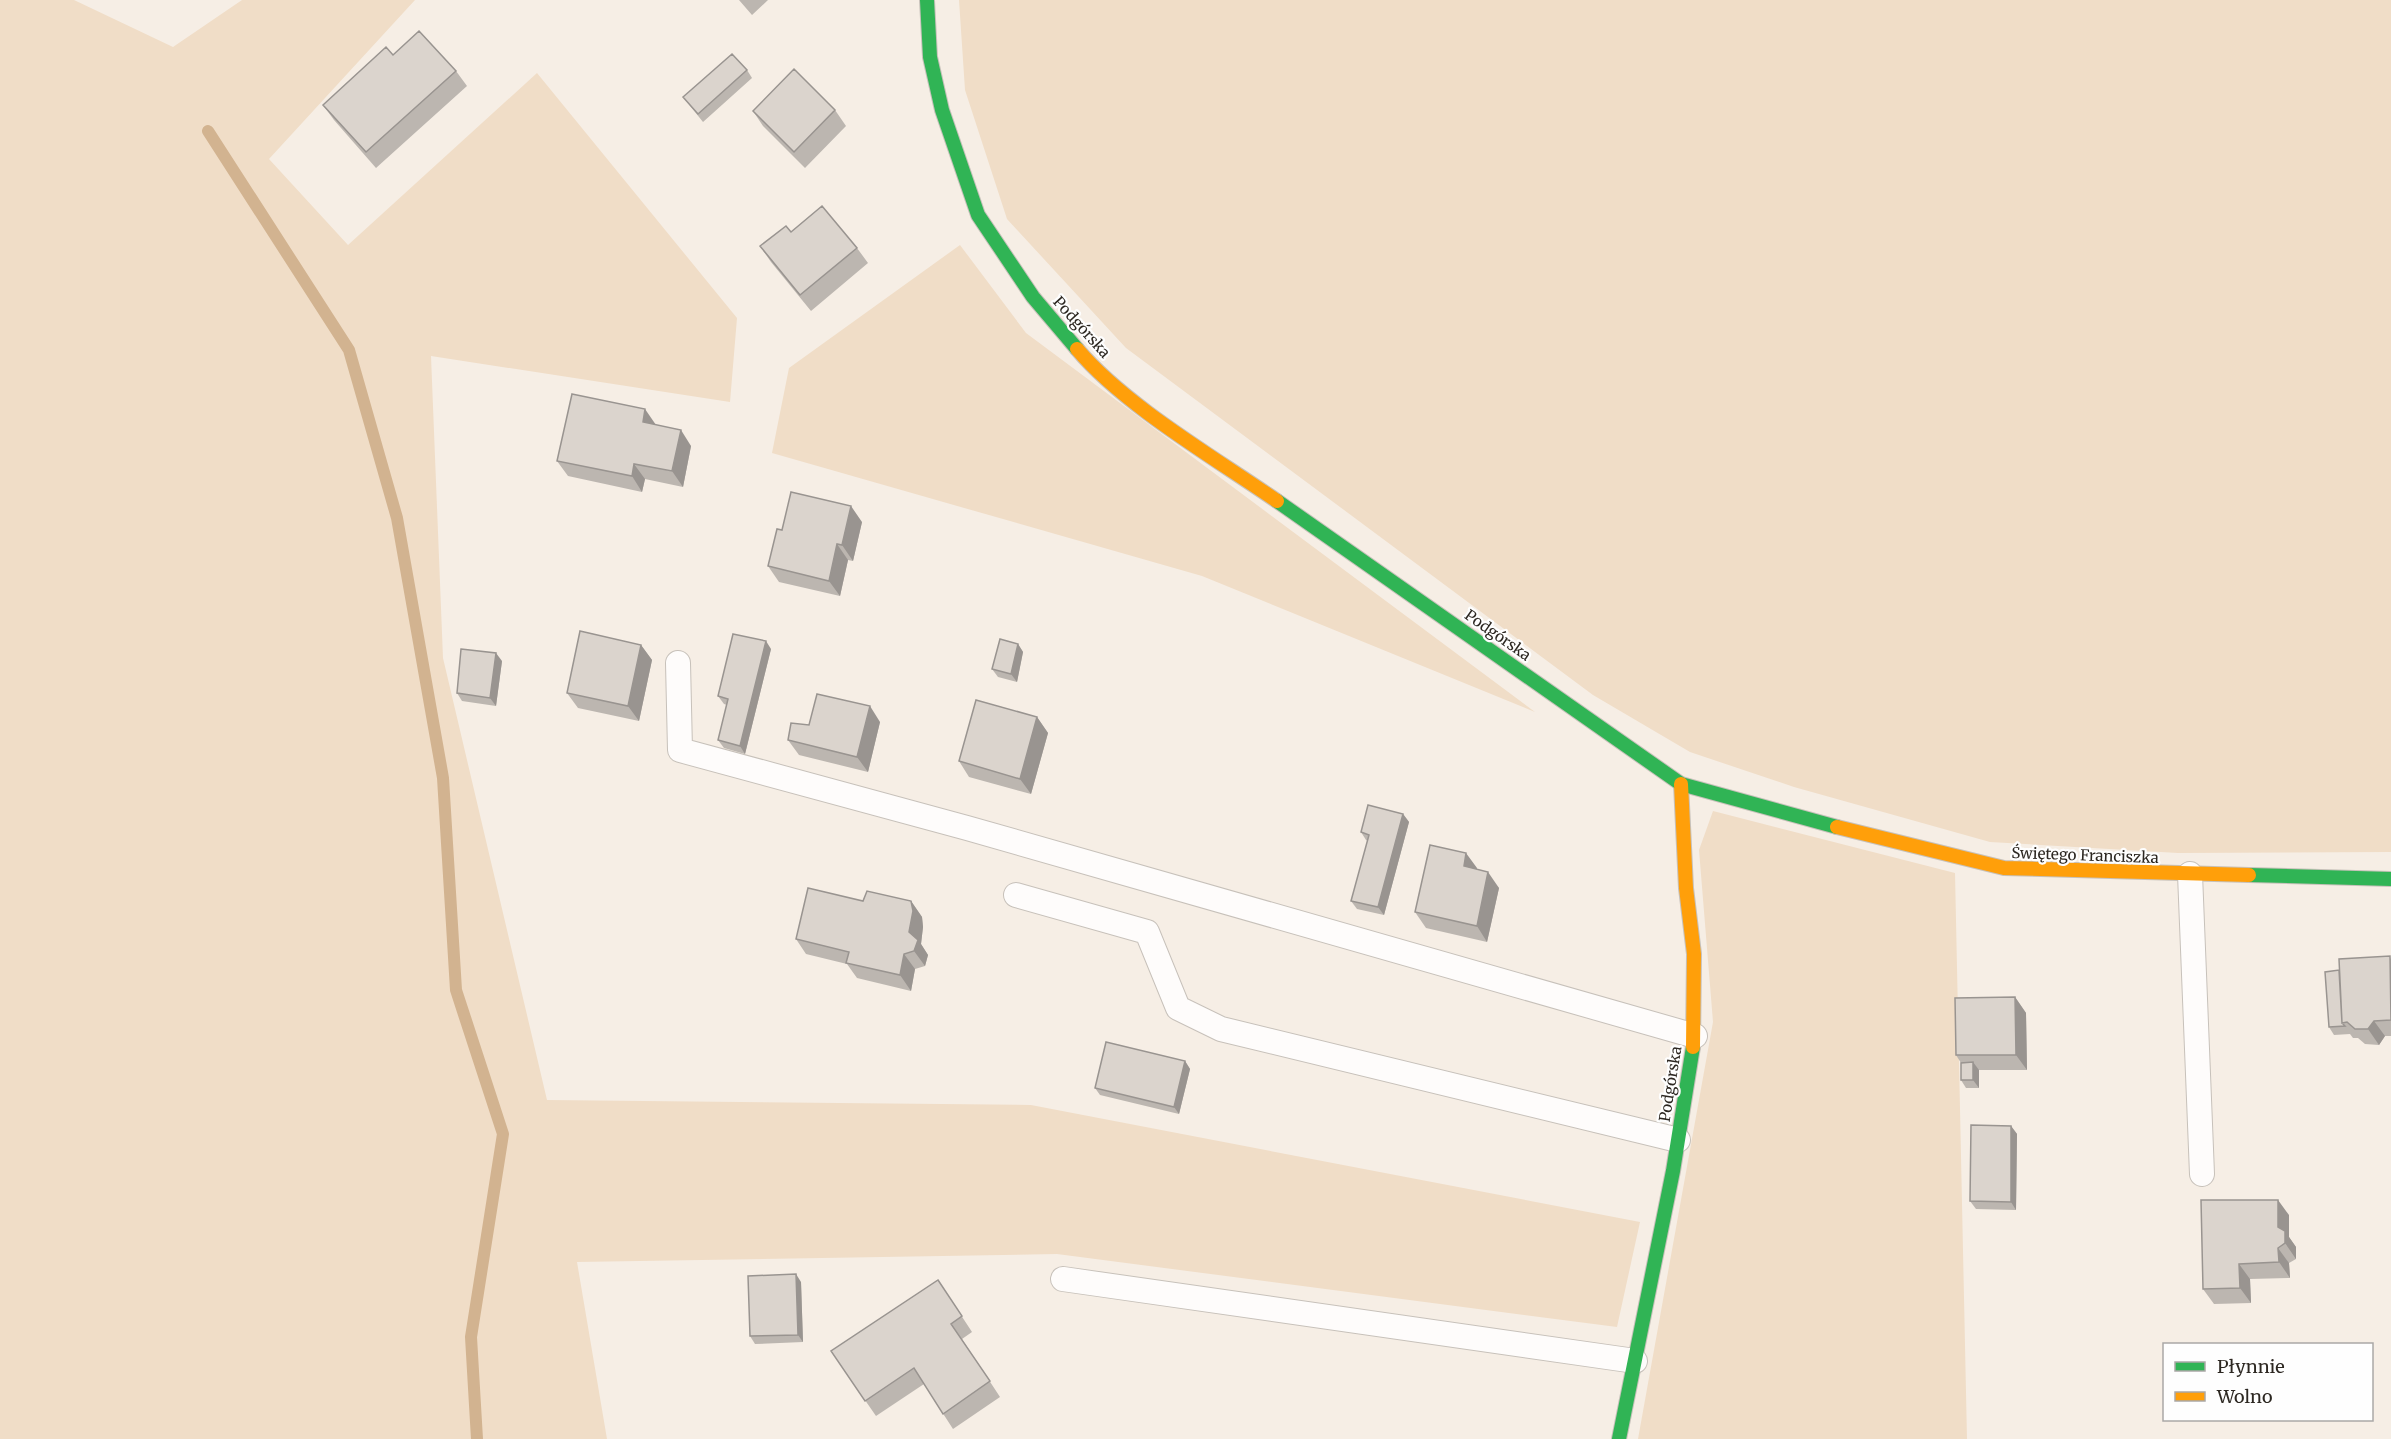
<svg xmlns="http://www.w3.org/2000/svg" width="2391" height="1439" font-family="Merriweather,serif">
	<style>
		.green { fill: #f0ddc7 }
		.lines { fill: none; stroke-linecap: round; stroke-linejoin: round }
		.stream { stroke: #d2b390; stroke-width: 12 }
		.lane-casing { stroke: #c7c1ba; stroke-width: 26 }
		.fast-casing { stroke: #c7c1ba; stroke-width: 16 }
		.slow-casing { stroke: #c7c1ba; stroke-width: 16 }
		.lane { stroke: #fefcfb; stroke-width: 24 }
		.fast { stroke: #30b455; stroke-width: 14 }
		.slow { stroke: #ff9f0a; stroke-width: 14 }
		.wall { fill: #bcb6b0 }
		.shaded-wall { fill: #999490 }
		.building { fill: #dbd4cd; stroke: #999490; stroke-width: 1.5 }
		.labels { text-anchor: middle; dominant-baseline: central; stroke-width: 4.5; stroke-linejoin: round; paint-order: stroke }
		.street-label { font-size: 15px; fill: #2c2721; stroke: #fefefe }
	</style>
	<rect width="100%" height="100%" fill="#f6eee5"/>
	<!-- green -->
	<path class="green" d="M 0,0 L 74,0 L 173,47 L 242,0 L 415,0 L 269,159 L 348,245 L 537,73 L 737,318 L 730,402 L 431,356 L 443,658 L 547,1100 L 1031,1105 L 1640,1222 L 1617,1327 L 1057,1254 L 577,1262 L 607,1439 L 0,1439 Z
		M 959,0 L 2391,0 L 2391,852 L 2178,853 L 1990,842 L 1794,787 L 1690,752 L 1593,695 L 1126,348 L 1007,219 L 965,90 Z
		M 960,245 L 1026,333 L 1535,712 L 1202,576 L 772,453 L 789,368 Z
		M 1713,811 L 1955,873 L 1967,1439 L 1638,1439 L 1713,1022 L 1699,850 Z"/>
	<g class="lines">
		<!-- stream -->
		<path class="stream" d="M 208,131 L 349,350 L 397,518 L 443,778 L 456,990 L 503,1134 L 471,1337 L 477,1439"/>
		<!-- lane casing -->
		<g class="lane-casing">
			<path id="lane" d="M 678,663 L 680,750 L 967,828 L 1695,1036
				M 2190,874 L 2202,1174
				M 1016,895 L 1147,932 L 1178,1008 L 1221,1029 L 1678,1140
				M 1063,1279 L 1635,1361"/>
		</g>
		<!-- fast casing -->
		<g class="fast-casing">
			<path id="fast" d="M 927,0 L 930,57 L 942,110 L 978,215 L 1033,297 L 1077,349
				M 1277,501 L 1681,784 L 1837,827
				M 2249,875 L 2391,879
				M 1619,1439 L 1673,1171 L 1693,1047"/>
		</g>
		<!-- slow casing -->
		<g class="slow-casing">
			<path id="slow" d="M 1077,349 C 1125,406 1215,458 1277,501
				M 1681,784 L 1686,888 L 1694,954 L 1693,1047
				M 1837,827 L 2004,868 L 2249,875"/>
		</g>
		<!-- lane -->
		<use href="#lane" class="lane"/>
		<!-- fast -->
		<use href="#fast" class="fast"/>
		<!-- slow -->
		<use href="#slow" class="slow"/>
	</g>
	<!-- wall -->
	<path class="wall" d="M 739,0 L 768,0 L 752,15 Z
		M 393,55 L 456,71 L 467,86 L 376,168 L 334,120 L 323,105 Z
		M 747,70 L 752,78 L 703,122 L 683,97 Z
		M 835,110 L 846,126 L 805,168 L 763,126 L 753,111 Z
		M 791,232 L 857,248 L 868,263 L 811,311 L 771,262 L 760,246 Z
		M 656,425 L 691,446 L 683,487 L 645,479 L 642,492 L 568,476 L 557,461 Z
		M 862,522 L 853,561 L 848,560 L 840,596 L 779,582 L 768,566 L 782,530 Z
		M 1018,644 L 1023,652 L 1017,682 L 998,677 L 992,669 Z
		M 641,645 L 652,660 L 639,721 L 578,708 L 567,693 Z
		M 771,649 L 745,754 L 724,748 L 718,740 L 727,705 L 724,704 L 718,696 Z
		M 502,661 L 496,706 L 462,701 L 457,693 Z
		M 1037,717 L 1048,733 L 1031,794 L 969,777 L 959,761 Z
		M 880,722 L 868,772 L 799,755 L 788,740 L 809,725 Z
		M 1403,814 L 1409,822 L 1384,915 L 1357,909 L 1351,901 L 1368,841 L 1366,840 L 1361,832 Z
		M 1477,868 L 1477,869 L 1499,888 L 1487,942 L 1426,928 L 1415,912 Z
		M 863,901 L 911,901 L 922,917 L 923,927 L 921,944 L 928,955 L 925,966 L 915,969 L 911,991 L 857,978 L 847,964 L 806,954 L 796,939 Z
		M 2391,958 L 2391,1036 L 2385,1036 L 2379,1045 L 2365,1044 L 2358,1038 L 2353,1038 L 2350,1034 L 2334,1035 L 2329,1027 Z
		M 2015,997 L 2026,1013 L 2027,1070 L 1979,1070 L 1979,1088 L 1966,1088 L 1961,1080 L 1961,1063 L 1956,1055 Z
		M 1185,1061 L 1190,1069 L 1179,1114 L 1100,1095 L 1095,1088 Z
		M 2011,1126 L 2017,1134 L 2016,1210 L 1976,1209 L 1970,1201 Z
		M 2289,1215 L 2289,1237 L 2296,1247 L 2296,1259 L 2289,1263 L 2290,1278 L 2250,1279 L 2251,1303 L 2214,1304 L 2203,1289 Z
		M 938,1280 L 972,1332 L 962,1339 L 1000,1397 L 953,1429 L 924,1384 L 876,1416 L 831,1351 Z
		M 801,1282 L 803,1342 L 755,1344 L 750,1336 Z"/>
	<!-- shaded-wall -->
	<path class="shaded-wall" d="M 645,409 L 656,425 L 643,422 Z
		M 681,430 L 691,446 L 683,487 L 672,471 Z
		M 634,464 L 645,479 L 642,492 L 632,476 Z
		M 851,506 L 862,522 L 853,561 L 842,545 Z
		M 837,544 L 848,560 L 840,596 L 829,581 Z
		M 766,641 L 771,649 L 745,754 L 740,746 Z
		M 1018,644 L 1023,652 L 1017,682 L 1011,674 Z
		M 641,645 L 652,660 L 639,721 L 628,706 Z
		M 496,653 L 502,661 L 496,706 L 490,698 Z
		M 870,706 L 880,722 L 868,772 L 857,757 Z
		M 1037,717 L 1048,733 L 1031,794 L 1020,779 Z
		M 1403,814 L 1409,822 L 1384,915 L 1378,907 Z
		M 1466,853 L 1477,868 L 1474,881 L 1464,866 Z
		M 1488,872 L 1499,888 L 1487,942 L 1477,926 Z
		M 911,901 L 922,917 L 923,927 L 921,944 L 928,955 L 925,966 L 914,951 L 909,932 Z
		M 904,954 L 915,969 L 911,991 L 900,975 Z
		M 2015,997 L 2026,1013 L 2027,1070 L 2016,1055 Z
		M 2374,1021 L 2385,1036 L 2379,1045 L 2368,1029 Z
		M 1185,1061 L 1190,1069 L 1179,1114 L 1174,1107 Z
		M 1973,1062 L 1979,1070 L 1979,1088 L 1973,1080 Z
		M 2011,1126 L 2017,1134 L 2016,1210 L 2011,1202 Z
		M 2278,1200 L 2289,1215 L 2289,1237 L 2296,1247 L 2296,1259 L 2285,1243 L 2278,1227 Z
		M 2278,1248 L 2289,1263 L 2290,1278 L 2279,1262 Z
		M 2239,1264 L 2250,1279 L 2251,1303 L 2240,1288 Z
		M 796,1274 L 801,1282 L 803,1342 L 798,1335 Z"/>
	<!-- building -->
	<path class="building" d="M 419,31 L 456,71 L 366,152 L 323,105 L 386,47 L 393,55 Z
		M 732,54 L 747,70 L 698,114 L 683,97 Z
		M 794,69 L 835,110 L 794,152 L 753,111 Z
		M 822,206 L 857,248 L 800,295 L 760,246 L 786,226 L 791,232 Z
		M 572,394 L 645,409 L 643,422 L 681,430 L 672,471 L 634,464 L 632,476 L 557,461 Z
		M 791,492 L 851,506 L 842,545 L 837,544 L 829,581 L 768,566 L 777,529 L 782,530 Z
		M 580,631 L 641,645 L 628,706 L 567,693 Z
		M 733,634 L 766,641 L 740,746 L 718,740 L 728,699 L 718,696 Z
		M 1000,639 L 1018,644 L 1011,674 L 992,669 Z
		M 461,649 L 496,653 L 490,698 L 457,693 Z
		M 817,694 L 870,706 L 857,757 L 788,740 L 791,723 L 809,725 Z
		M 976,700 L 1037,717 L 1020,779 L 959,761 Z
		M 1368,805 L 1403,814 L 1378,907 L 1351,901 L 1369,835 L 1361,832 Z
		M 1430,845 L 1466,853 L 1464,866 L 1488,872 L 1477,926 L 1415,912 Z
		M 808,888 L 863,901 L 867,891 L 911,901 L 913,911 L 909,932 L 918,940 L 914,951 L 904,954 L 900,975 L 846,963 L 849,952 L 796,939 Z
		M 2390,956 L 2391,1020 L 2374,1021 L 2368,1029 L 2355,1029 L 2347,1022 L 2342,1023 L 2339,959 Z
		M 2339,970 L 2342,1023 L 2345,1026 L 2329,1027 L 2325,972 Z
		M 2015,997 L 2016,1055 L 1956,1055 L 1955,998 Z
		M 1106,1042 L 1185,1061 L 1174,1107 L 1095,1088 Z
		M 1973,1062 L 1973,1080 L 1961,1080 L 1961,1063 Z
		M 1971,1125 L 2011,1126 L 2011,1202 L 1970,1201 Z
		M 2201,1200 L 2278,1200 L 2278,1227 L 2285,1231 L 2285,1243 L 2278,1248 L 2279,1262 L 2239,1264 L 2240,1288 L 2203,1289 Z
		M 796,1274 L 798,1335 L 750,1336 L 748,1276 Z
		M 938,1280 L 962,1316 L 951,1324 L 990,1381 L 943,1414 L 914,1368 L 865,1401 L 831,1351 Z"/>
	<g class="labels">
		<!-- street labels -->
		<g class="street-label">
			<text transform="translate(1082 327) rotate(48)">Podgórska</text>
			<text transform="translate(1498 635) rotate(35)">Podgórska</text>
			<text transform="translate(2085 855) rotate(2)">Świętego Franciszka</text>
			<text transform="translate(1670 1084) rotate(-81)">Podgórska</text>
		</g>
	</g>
	<!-- legend -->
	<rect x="2163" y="1343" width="210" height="78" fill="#fefefe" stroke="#aaa8a6" stroke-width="1.5"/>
	<rect x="2175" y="1362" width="30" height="9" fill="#30b455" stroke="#aaa8a6" stroke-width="1.5"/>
	<text x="2217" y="1373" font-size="18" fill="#2c2721">Płynnie</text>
	<rect x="2175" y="1392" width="30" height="9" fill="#ff9f0a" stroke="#aaa8a6" stroke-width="1.5"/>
	<text x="2217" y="1403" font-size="18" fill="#2c2721">Wolno</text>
</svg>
